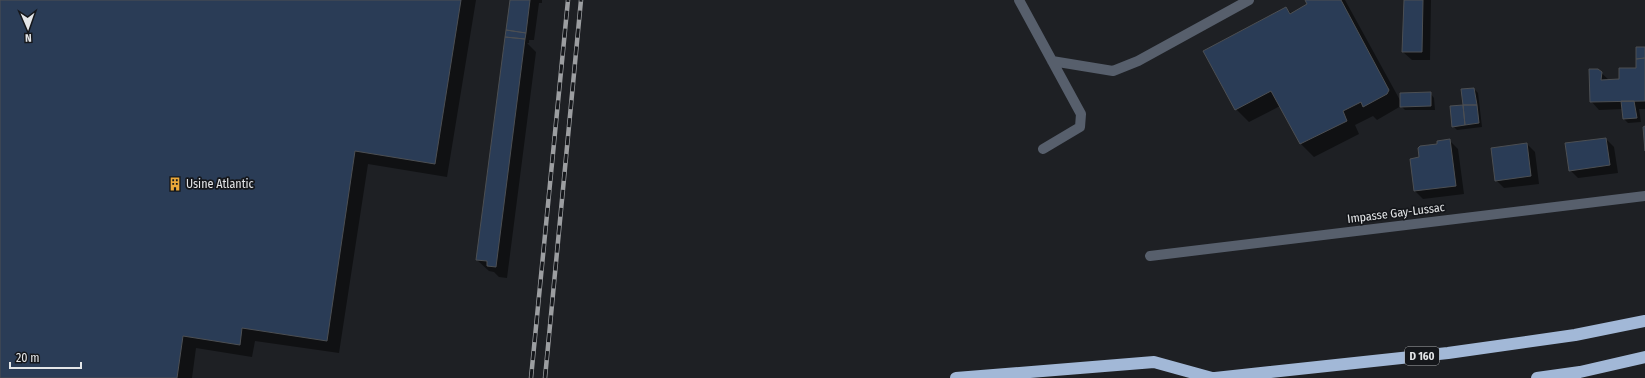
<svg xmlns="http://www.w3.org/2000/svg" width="1645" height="378" font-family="'Fira Sans Condensed',sans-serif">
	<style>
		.shadow { fill: #0007 }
		.building { fill: #2a3c56; stroke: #4c4f53 }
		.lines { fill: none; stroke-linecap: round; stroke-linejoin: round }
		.lane { stroke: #575f6c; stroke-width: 10 }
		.street { stroke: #575f6c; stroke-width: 10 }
		.highway { stroke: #a2b8d7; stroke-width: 12 }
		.rail-casing { stroke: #9c9ea1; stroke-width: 4.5 }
		.rail { stroke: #15171b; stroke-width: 3; stroke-dasharray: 9; stroke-linecap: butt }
		.labels { text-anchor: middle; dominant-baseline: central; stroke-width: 3.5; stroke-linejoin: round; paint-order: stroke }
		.shield { fill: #15171b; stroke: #a6a8aa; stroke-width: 1 }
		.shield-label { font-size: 11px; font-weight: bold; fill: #e4e6e8 }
		.poi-label { font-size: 12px; fill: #e4e6e8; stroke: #15171b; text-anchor: start }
		.street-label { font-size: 12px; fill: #e4e6e8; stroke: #15171b }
	</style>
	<rect width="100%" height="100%" fill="#1e2024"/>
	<!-- shadow -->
	<path class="shadow" d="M 0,0 L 476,0 L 447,177 L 368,164 L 339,353 L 255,341 L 252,357 L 196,348 L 192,378 L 0,378 Z
		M 511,0 L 542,0 L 542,3 L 539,3 L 534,40 L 529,40 L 529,43 L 527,43 L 536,52 L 507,278 L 499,277 L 494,272 L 489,271 L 477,260 Z
		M 1306,0 L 1345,0 L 1401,102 L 1430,93 L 1434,98 L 1435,110 L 1405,110 L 1401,106 L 1377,120 L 1373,116 L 1355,125 L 1359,134 L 1314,157 L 1301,144 L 1280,106 L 1249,122 L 1236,109 L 1286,8 L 1292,14 L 1308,5 Z
		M 1405,0 L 1431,0 L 1430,60 L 1412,60 L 1403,52 Z
		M 1645,48 L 1645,109 L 1639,109 L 1641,122 L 1628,123 L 1624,119 L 1623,109 L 1599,110 L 1591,101 L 1598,70 L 1609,80 L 1620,80 L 1637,69 Z
		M 1474,89 L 1478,93 L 1482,127 L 1457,130 L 1453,126 Z
		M 1606,139 L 1614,147 L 1618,173 L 1578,178 L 1570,170 Z
		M 1449,140 L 1458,149 L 1464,194 L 1423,199 L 1415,191 L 1411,159 L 1420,158 L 1438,145 Z
		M 1527,144 L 1535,152 L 1539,184 L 1504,188 L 1496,180 Z"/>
	<!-- building -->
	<path class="building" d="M 0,0 L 461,0 L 435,164 L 355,151 L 327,341 L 242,328 L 240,345 L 183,336 L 177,378 L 0,378 Z
		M 510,0 L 530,0 L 526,33 L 506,30 Z
		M 1305,0 L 1341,0 L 1389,90 L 1387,94 L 1363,107 L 1361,102 L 1343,111 L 1347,121 L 1300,144 L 1271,91 L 1235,110 L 1203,51 L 1286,7 L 1290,14 L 1307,4 Z
		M 1404,0 L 1423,0 L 1422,52 L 1402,52 Z
		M 506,30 L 526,33 L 525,39 L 505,37 Z
		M 505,37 L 525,39 L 496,267 L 487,266 L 487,261 L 476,260 Z
		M 1636,47 L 1645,47 L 1645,58 L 1636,59 Z
		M 1645,58 L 1645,101 L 1590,102 L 1589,69 L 1598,69 L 1602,72 L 1601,80 L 1619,79 L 1619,68 L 1636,68 L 1636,59 Z
		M 1474,88 L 1477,105 L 1463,105 L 1461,89 Z
		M 1431,92 L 1431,106 L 1400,107 L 1400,93 Z
		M 1621,101 L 1634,101 L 1637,118 L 1623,119 Z
		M 1463,105 L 1465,125 L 1452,127 L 1450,106 Z
		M 1463,105 L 1477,105 L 1479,123 L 1465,125 Z
		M 1645,126 L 1645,151 L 1643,127 Z
		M 1606,138 L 1610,165 L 1569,171 L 1565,143 Z
		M 1450,139 L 1456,186 L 1414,191 L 1410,159 L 1419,157 L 1418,148 L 1420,146 L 1437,144 L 1437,141 Z
		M 1527,143 L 1531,176 L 1495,181 L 1491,148 Z"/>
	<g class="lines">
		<!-- lane -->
		<path class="lane" d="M 1019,0 L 1081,114 L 1080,127 L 1043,149
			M 1052,61 L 1113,71 L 1138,61 L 1249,0"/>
		<!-- street -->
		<path class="street" d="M 1150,256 L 1645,196"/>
		<!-- highway -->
		<path class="highway" d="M 956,378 L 1154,362 L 1212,378
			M 1215,378 L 1448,353 L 1575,335 L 1645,321
			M 1537,378 L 1580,372 L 1645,357"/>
		<!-- rail casing -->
		<g class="rail-casing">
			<path id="rail" d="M 531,378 L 568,0
				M 545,378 L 581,0"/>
		</g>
		<!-- rail -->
		<use href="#rail" class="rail"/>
	</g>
	<!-- icons -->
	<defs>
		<g id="building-bare" transform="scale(1.08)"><path d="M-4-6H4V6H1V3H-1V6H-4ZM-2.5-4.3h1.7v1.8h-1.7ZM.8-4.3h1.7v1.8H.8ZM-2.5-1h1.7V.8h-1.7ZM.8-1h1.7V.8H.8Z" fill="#eba93a" stroke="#15171b" stroke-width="2.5" paint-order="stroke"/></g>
	</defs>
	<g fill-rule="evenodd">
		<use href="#building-bare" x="175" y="184"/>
	</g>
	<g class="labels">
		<!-- shield labels -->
		<rect class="shield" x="1405" y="347" width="34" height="18" rx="3"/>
		<g class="shield-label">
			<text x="1422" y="356">D 160</text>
		</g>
		<!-- poi labels -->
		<g class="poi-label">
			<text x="186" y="184">Usine Atlantic</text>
		</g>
		<!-- street labels -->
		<g class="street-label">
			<text transform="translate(1396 213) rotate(-7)">Impasse Gay-Lussac</text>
		</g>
	</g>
	<!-- north arrow -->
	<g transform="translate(28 28) rotate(178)" stroke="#15171b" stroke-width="3" paint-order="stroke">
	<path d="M0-3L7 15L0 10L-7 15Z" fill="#e4e6e8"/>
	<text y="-6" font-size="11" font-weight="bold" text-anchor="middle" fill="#e4e6e8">N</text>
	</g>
	<!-- scale -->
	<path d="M10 362v6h71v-6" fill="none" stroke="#e4e6e8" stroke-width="2"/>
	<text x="16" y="362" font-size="12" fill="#e4e6e8" stroke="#15171b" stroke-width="3" paint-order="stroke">20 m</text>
</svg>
